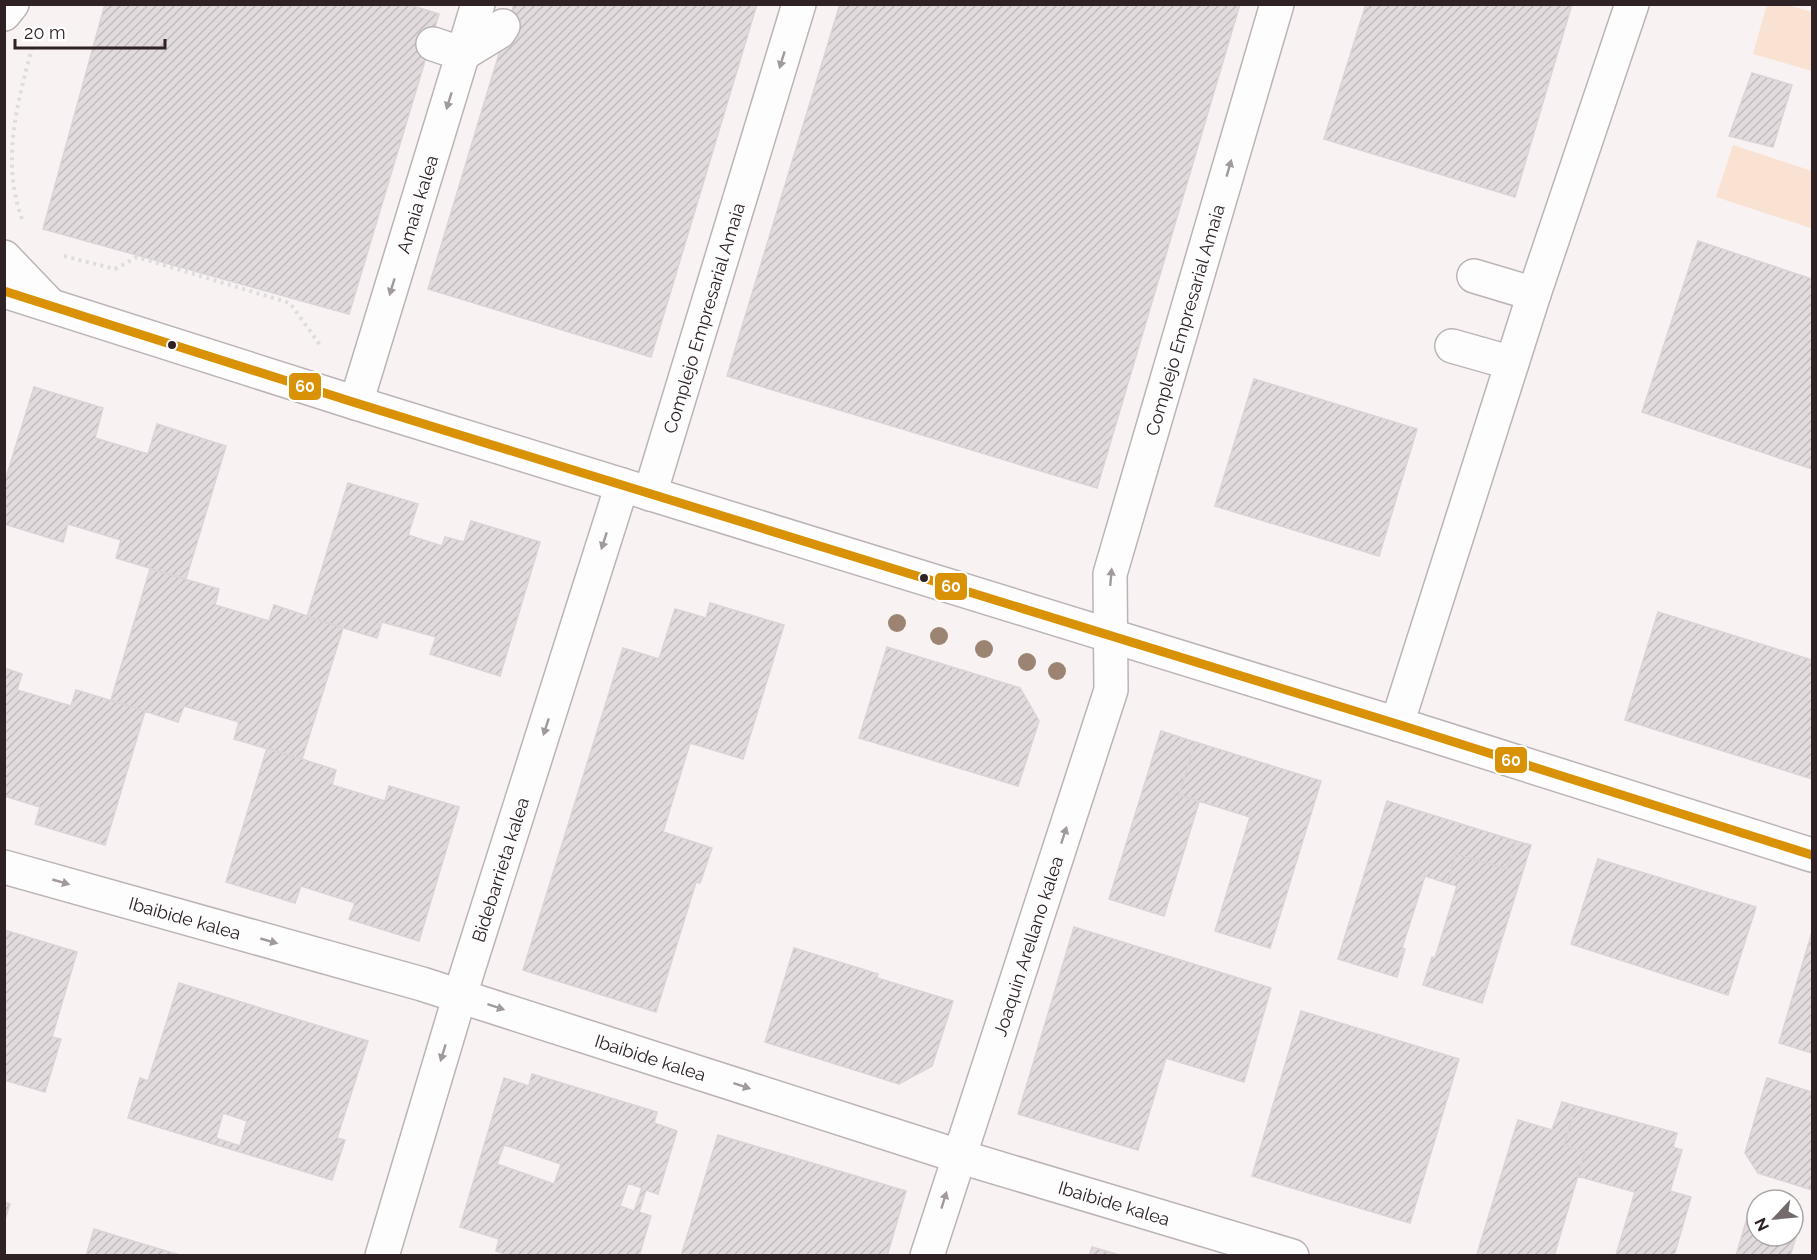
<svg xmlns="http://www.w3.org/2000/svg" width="1817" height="1260" font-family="Raleway,sans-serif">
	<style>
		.green { fill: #f9e2d2 }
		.building { fill: url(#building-hatch); stroke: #dbd3d7; stroke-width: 1.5; fill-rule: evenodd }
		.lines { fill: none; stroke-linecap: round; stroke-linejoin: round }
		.minor-casing { stroke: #bcb3b5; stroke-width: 36 }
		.path { stroke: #dedddd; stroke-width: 4; stroke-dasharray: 3 4.5; stroke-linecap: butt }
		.minor { stroke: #fefdfd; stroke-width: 33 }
		.bus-1-casing { stroke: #fff; stroke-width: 14 }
		.bus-1 { stroke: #d99205; stroke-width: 9 }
		.tree { fill: #9b8572 }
		.oneway { fill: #a09a9b }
		.bus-dot { fill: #2e2224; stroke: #fff; stroke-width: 2 }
		.labels { text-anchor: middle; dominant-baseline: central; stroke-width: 4.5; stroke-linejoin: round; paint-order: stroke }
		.street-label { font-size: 18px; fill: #2e2224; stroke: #fff }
		.line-badge { stroke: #fff; stroke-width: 2 }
		.badge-label { font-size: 16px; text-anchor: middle; font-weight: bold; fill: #fff }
	</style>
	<defs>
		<pattern id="building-hatch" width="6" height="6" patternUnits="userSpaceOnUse" patternTransform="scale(1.5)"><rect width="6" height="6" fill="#e2dbde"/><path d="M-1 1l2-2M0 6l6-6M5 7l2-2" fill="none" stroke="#c2bcbe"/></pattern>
	</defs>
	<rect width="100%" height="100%" fill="#f8f2f3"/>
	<!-- green -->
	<path class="green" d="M 1767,4 L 1788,5 L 1812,12 L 1812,71 L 1753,54 Z
		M 1733,145 L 1812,171 L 1811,228 L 1716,197 Z"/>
	<!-- building -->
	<path class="building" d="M 105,4 L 407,4 L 439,14 L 349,314 L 43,229 Z
		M 514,4 L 757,4 L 651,357 L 428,289 Z
		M 840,4 L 1240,4 L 1097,488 L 727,376 Z
		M 1366,4 L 1572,4 L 1515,197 L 1324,139 Z
		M 1752,73 L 1792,85 L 1773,147 L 1729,136 Z
		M 1698,241 L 1812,279 L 1812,469 L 1642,412 Z
		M 1254,379 L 1417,429 L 1379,556 L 1215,506 Z
		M 34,387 L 103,408 L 95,438 L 148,454 L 157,424 L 226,446 L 186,579 L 116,558 L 121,540 L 68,524 L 63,542 L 4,524 L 4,484 Z
		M 348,483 L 418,504 L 408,535 L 442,546 L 445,537 L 464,542 L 471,521 L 540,542 L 500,676 L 430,654 L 436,637 L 382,622 L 377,638 L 307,617 Z
		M 150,569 L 219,589 L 215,605 L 269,621 L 274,605 L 343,628 L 302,759 L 234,739 L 239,722 L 184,706 L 178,722 L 111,700 Z
		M 710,603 L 784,625 L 743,759 L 690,743 L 663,832 L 712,848 L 700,883 L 696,882 L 656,1012 L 523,970 L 623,648 L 659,659 L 675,609 L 706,618 Z
		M 1658,612 L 1812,660 L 1812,779 L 1625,720 Z
		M 887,647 L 1020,688 L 1039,721 L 1018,786 L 859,738 Z
		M 4,668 L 22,674 L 17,690 L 71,706 L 76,690 L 145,711 L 105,845 L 35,824 L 40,807 L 4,796 Z
		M 1161,731 L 1195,742 L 1179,795 L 1199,802 L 1164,916 L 1109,899 Z
		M 1195,742 L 1321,781 L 1270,948 L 1215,931 L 1250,817 L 1179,795 Z
		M 267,748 L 336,770 L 332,785 L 385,801 L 389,786 L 459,807 L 419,941 L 349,919 L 355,903 L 301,886 L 295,903 L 226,882 Z
		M 1387,801 L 1516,841 L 1507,869 L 1456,854 L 1447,883 L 1425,876 L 1402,948 L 1405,949 L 1397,977 L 1338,959 Z
		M 1516,841 L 1531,845 L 1482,1003 L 1423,985 L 1432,957 L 1435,958 L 1457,886 L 1447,883 L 1456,854 L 1507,869 Z
		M 1598,859 L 1756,907 L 1728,995 L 1571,944 Z
		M 1074,927 L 1271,988 L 1244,1082 L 1166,1058 L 1138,1150 L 1018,1114 Z
		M 4,930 L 77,952 L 52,1037 L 61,1039 L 45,1092 L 4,1080 Z
		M 1812,932 L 1812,1053 L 1779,1043 Z
		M 794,948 L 878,974 L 877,978 L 953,1001 L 932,1066 L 899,1084 L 765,1042 Z
		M 179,983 L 368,1041 L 337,1138 L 345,1140 L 332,1180 L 128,1118 L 140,1078 L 148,1081 ZM 223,1113 L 247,1121 L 240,1146 L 216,1138 Z
		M 1301,1011 L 1459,1059 L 1410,1223 L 1252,1176 Z
		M 532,1074 L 657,1112 L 654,1123 L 677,1131 L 658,1194 L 646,1190 L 639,1212 L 651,1216 L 639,1256 L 511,1256 L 496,1251 L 499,1239 L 460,1227 L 504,1078 L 529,1086 ZM 504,1145 L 561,1164 L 554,1184 L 497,1164 ZM 628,1183 L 642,1188 L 634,1211 L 620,1206 Z
		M 1767,1078 L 1812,1092 L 1812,1190 L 1758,1173 L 1745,1153 Z
		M 1562,1102 L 1576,1106 L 1564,1145 L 1585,1152 L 1554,1256 L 1477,1254 L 1518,1120 L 1552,1130 Z
		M 1576,1106 L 1677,1133 L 1673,1147 L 1682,1150 L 1670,1191 L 1691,1197 L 1674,1256 L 1616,1255 L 1635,1192 L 1577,1176 L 1585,1152 L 1564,1145 Z
		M 718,1135 L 906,1191 L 887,1256 L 681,1256 Z
		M 4,1202 L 10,1204 L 4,1223 Z
		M 1750,1208 L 1757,1211 L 1757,1236 L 1793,1236 L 1793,1222 L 1800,1224 L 1790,1256 L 1736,1256 Z
		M 94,1229 L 136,1242 L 183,1256 L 86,1256 Z
		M 1092,1247 L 1123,1256 L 1089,1256 Z"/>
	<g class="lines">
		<!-- minor casing -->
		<g class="minor-casing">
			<g id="minor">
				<path d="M 4,14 L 12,4"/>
				<path d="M 433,44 L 463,54 L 499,32 L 503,26"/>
				<path d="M 4,257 L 48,303"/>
				<path d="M 1474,276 L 1534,294"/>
				<path d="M 4,291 L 356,403 L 1397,724 L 1812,855"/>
				<path d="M 1452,346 L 1512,363"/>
				<path id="s1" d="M 356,403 L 478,4"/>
				<path id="s2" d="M 650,494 L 799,4"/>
				<path d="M 1397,724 L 1534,294 L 1632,4"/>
				<path id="s3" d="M 4,867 L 422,984 L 958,1156 L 1292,1256"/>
				<path id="s4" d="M 382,1256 L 460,995 L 622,485"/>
				<path id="s5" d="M 927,1256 L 1111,690 L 1110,574 L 1277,4"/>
			</g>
		</g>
		<!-- path -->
		<path class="path" d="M 22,219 C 1,162 17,104 32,48
			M 64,256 L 115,269 L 137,257 L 290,303 L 320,345"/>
		<!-- minor -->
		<use href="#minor" class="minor"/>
		<!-- bus-1 casing -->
		<g class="bus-1-casing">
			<path id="bus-1" d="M 4,291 L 356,403 L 1397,724 L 1812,855"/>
		</g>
		<!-- bus-1 -->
		<use href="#bus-1" class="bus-1"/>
	</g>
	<!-- trees -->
	<g class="tree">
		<circle cx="897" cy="623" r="9"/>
		<circle cx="939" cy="636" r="9"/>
		<circle cx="984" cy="649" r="9"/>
		<circle cx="1027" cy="662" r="9"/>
		<circle cx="1057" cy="671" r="9"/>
	</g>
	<!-- one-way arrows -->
	<defs><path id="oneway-solid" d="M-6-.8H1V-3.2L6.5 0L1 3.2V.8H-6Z" transform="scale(1.5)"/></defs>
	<g class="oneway">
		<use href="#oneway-solid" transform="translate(782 60) rotate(107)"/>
		<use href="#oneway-solid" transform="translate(449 101) rotate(107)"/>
		<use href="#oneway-solid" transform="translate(1229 168) rotate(-74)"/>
		<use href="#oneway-solid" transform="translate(392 287) rotate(107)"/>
		<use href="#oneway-solid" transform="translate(604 541) rotate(108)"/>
		<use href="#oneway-solid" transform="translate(1111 577) rotate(-85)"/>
		<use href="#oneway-solid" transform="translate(546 727) rotate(108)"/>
		<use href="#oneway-solid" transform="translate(1064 835) rotate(-72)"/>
		<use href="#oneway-solid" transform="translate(61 882) rotate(16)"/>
		<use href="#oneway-solid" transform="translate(269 941) rotate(16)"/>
		<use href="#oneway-solid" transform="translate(496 1007) rotate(18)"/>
		<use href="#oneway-solid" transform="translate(443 1053) rotate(107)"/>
		<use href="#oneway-solid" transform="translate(742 1086) rotate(18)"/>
		<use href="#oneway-solid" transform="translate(944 1200) rotate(-73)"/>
	</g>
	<!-- markers -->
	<g class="bus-dot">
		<circle cx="172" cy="345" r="5"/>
		<circle cx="924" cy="578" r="5"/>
	</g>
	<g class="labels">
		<!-- street labels -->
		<g class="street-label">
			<text stroke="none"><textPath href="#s1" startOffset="208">Amaia kalea</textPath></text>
			<text stroke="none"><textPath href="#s2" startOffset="184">Complejo Empresarial Amaia</textPath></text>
			<text stroke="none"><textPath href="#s5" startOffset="976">Complejo Empresarial Amaia</textPath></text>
			<text stroke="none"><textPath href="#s4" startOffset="404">Bidebarrieta kalea</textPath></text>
			<text stroke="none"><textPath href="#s3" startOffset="188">Ibaibide kalea</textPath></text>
			<text stroke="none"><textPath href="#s5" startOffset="326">Joaquin Arellano kalea</textPath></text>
			<text stroke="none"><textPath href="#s3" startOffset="674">Ibaibide kalea</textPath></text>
			<text stroke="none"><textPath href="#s3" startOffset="1160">Ibaibide kalea</textPath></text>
		</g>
	</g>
	<g class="line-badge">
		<rect x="288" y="372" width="34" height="29" rx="6" fill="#d99205"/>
		<rect x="934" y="572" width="34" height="29" rx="6" fill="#d99205"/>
		<rect x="1494" y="746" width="34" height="28" rx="6" fill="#d99205"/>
	</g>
	<g class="badge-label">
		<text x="305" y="392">60</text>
		<text x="951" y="592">60</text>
		<text x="1511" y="766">60</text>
	</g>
	<!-- border -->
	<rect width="1817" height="1260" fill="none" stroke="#2e2224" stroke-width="12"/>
	<!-- north arrow -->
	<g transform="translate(1775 1218) rotate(244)"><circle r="28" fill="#ffffff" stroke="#aba7a7" stroke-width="1.5"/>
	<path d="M0-4.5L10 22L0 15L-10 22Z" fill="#756b6c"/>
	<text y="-9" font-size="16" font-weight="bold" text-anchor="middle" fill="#2e2224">N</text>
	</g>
	<!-- scale -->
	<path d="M15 39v9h150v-9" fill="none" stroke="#2e2224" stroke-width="3"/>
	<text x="24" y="39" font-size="18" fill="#2e2224" stroke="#ffffff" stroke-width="4.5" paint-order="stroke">20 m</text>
</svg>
